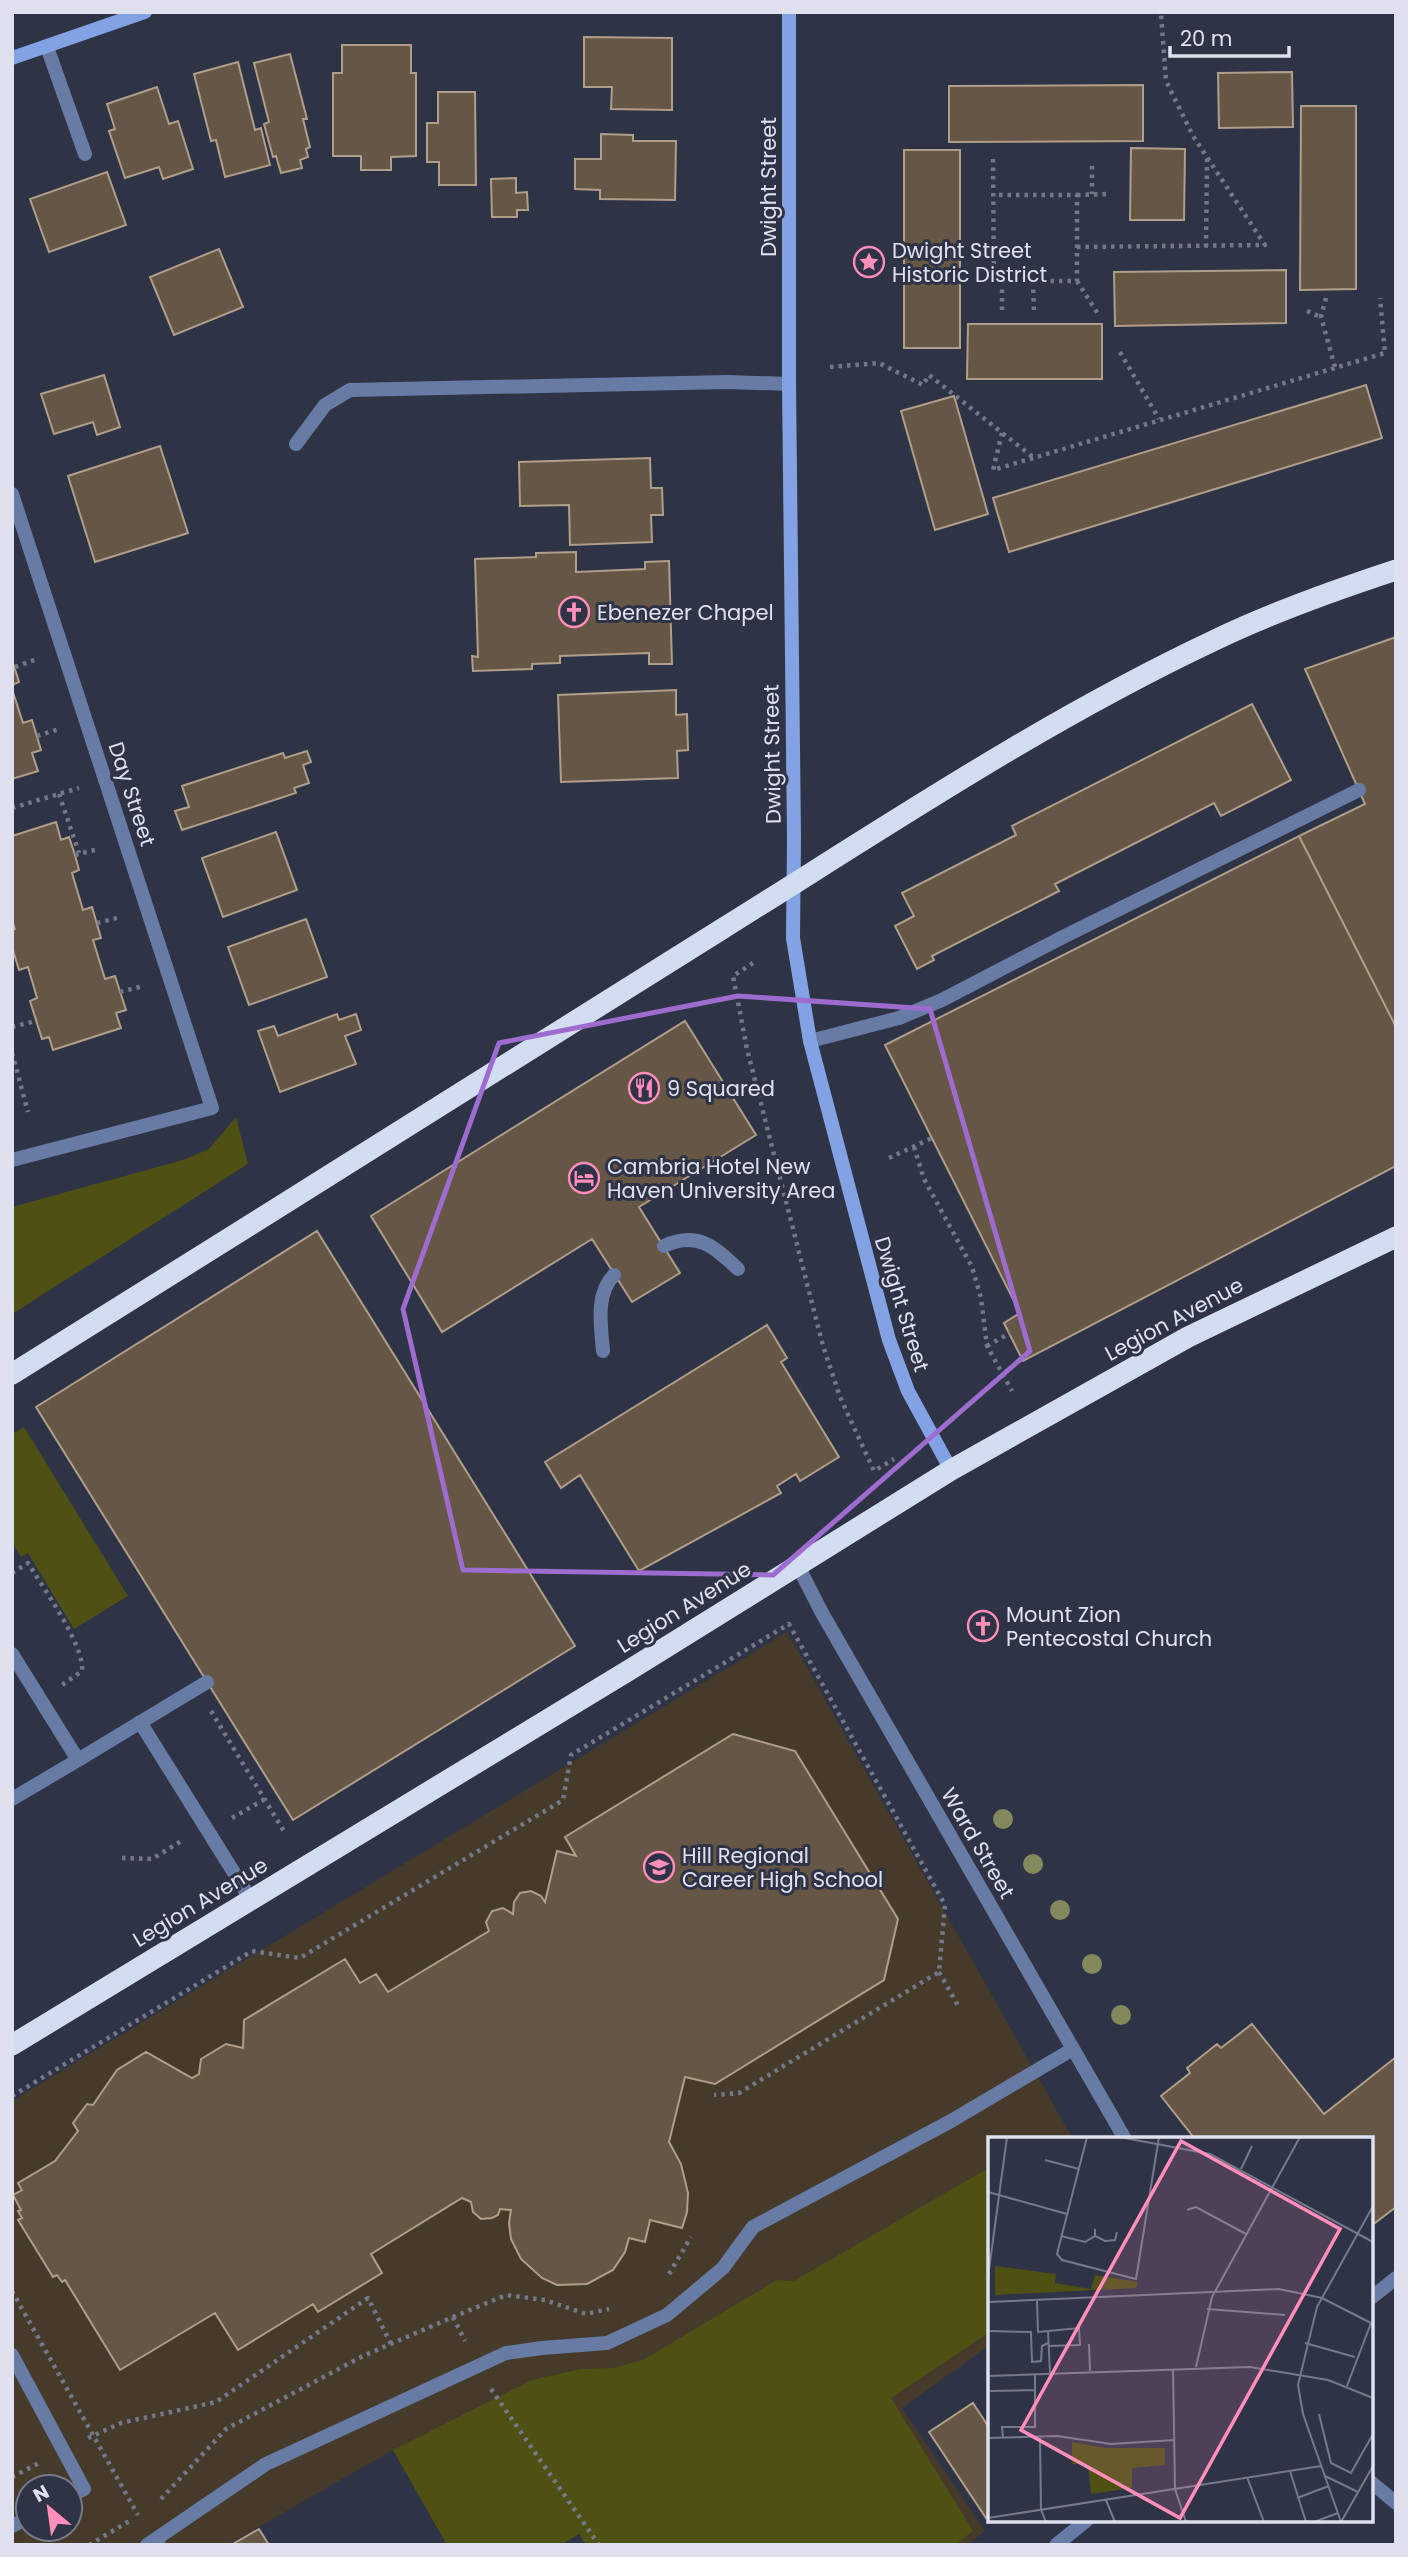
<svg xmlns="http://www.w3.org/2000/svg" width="1408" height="2557" font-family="Poppins,sans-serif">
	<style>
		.education { fill: #463a2b; fill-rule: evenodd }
		.green { fill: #4e5014 }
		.building { fill: #665645; stroke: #af9e8a; stroke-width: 2 }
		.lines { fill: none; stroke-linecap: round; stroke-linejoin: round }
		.path { stroke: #737787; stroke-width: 4.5; stroke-dasharray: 3.5 5; stroke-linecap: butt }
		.lane { stroke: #677ba4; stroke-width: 14 }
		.street { stroke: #677ba4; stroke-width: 14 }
		.secondary { stroke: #82a2e3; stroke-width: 14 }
		.highway { stroke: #d3ddf1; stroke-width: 21 }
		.tree { fill: #84895d }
		.marked { fill: none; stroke: #9e6ccf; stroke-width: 5; stroke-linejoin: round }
		.labels { text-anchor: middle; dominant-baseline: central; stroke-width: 6; stroke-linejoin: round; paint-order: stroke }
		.street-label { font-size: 21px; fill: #dfe2ee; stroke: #2f3346 }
		.poi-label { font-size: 21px; fill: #dfe2ee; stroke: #2f3346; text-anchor: start }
		.inset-road { fill: none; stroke: #757989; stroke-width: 2 }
		.view { fill: #ff8eba; fill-opacity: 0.15; stroke: #ff8eba; stroke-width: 3.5 }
		.inset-edge { fill: none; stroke: #dfe2ee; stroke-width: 3.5 }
	</style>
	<rect width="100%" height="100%" fill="#2f3346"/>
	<!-- education -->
	<path class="education" d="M 787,1632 L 1073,2139 L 990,2139 L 990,2345 L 902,2408 L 985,2531 L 967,2545 L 585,2545 L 579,2534 L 561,2545 L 447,2545 L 393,2450 L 227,2545 L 12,2545 L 12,2101 ZM 28,2487 L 70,2487 L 70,2529 L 28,2529 Z"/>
	<!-- green -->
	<path class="green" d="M 236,1117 L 248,1164 L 12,1314 L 12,1207 L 183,1160 L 209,1149 Z
		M 24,1427 L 128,1596 L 74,1629 L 28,1553 L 21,1557 L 12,1543 L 12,1434 Z
		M 990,2167 L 990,2332 L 891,2398 L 973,2531 L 955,2545 L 587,2545 L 579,2534 L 561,2545 L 447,2545 L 393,2450 L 532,2380 L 581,2369 L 613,2368 L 643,2360 L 777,2280 L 794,2281 Z"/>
	<!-- building -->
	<path class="building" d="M 584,37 L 672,38 L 672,110 L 611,109 L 612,87 L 584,87 Z
		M 342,45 L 411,45 L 411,73 L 416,73 L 416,156 L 391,157 L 391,170 L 361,170 L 361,156 L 333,156 L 333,73 L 342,73 Z
		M 290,54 L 307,119 L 303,119 L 310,147 L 306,149 L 308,157 L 300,160 L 302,168 L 281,173 L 276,156 L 273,157 L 264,124 L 269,122 L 254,63 Z
		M 238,62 L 255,130 L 261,128 L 270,165 L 225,177 L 216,140 L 211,141 L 194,74 Z
		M 1292,72 L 1293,127 L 1219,128 L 1218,73 Z
		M 1143,85 L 1143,141 L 949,142 L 949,86 Z
		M 157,87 L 169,124 L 178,121 L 193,169 L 163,179 L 159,167 L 125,178 L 109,131 L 115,129 L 107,104 Z
		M 438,92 L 475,92 L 476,185 L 439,185 L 439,162 L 427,162 L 427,123 L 438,123 Z
		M 1301,106 L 1356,106 L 1356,289 L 1300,290 Z
		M 601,134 L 633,135 L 633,141 L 676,141 L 675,200 L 600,199 L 600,190 L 575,189 L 575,159 L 601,159 Z
		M 1131,148 L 1185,149 L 1184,220 L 1130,220 Z
		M 904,150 L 960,150 L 960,348 L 904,348 Z
		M 107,172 L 126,225 L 49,252 L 30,199 Z
		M 516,178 L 516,193 L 527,192 L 528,210 L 517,210 L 517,217 L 492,217 L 491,179 Z
		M 219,249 L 243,307 L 174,335 L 150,277 Z
		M 1286,270 L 1286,323 L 1115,326 L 1114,272 Z
		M 968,324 L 1102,324 L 1102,379 L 967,379 Z
		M 104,375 L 120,427 L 97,435 L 93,422 L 54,434 L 41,394 Z
		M 1366,385 L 1382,438 L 1009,552 L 993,498 Z
		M 954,396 L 988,514 L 935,530 L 901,411 Z
		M 160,446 L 188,533 L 95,562 L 68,476 Z
		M 650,458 L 651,488 L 662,488 L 663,515 L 651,515 L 652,542 L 570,545 L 569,505 L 520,506 L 519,462 Z
		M 576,552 L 576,572 L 645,569 L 645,562 L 669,561 L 672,664 L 649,664 L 649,653 L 560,656 L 560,663 L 532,664 L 532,669 L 473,671 L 472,656 L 478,657 L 475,559 L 536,557 L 536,553 Z
		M 1396,637 L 1396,1027 L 1299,836 L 1365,804 L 1305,669 Z
		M 12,660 L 19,682 L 12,685 Z
		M 12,689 L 23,723 L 32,720 L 41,750 L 32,753 L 38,771 L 12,779 Z
		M 676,690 L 676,715 L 687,714 L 688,750 L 677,751 L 678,778 L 561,782 L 558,695 Z
		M 1252,704 L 1291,780 L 1221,816 L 1214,803 L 1055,884 L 1059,891 L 932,956 L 934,960 L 917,969 L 895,926 L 914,916 L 902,893 L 1016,835 L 1012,826 Z
		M 307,751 L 311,762 L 303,765 L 309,783 L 294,788 L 296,793 L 182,830 L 175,811 L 189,807 L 182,786 L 283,753 L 285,758 Z
		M 56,822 L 61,840 L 69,837 L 75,855 L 79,870 L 72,873 L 83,910 L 92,907 L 101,938 L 93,940 L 105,979 L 115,976 L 126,1010 L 116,1013 L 121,1028 L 53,1050 L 49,1037 L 42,1039 L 30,1001 L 37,998 L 28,967 L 19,970 L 12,947 L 12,930 L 15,929 L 12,920 L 12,836 Z
		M 276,832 L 297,890 L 223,917 L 202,858 Z
		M 1299,836 L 1396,1027 L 1396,1166 L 1023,1361 L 1004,1323 L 1020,1313 L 885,1045 Z
		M 306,919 L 327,977 L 249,1005 L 228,947 Z
		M 337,1014 L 339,1020 L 356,1014 L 361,1030 L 345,1036 L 356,1064 L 280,1092 L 258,1031 L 274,1026 L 278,1036 Z
		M 685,1021 L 756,1135 L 639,1207 L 680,1273 L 632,1302 L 592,1239 L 442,1332 L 371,1216 Z
		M 317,1231 L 575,1646 L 293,1820 L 36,1407 Z
		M 767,1325 L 787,1358 L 781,1362 L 839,1457 L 800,1481 L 796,1474 L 777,1486 L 781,1493 L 639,1571 L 580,1475 L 561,1488 L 545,1462 Z
		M 733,1734 L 795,1751 L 898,1919 L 884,1980 L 715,2084 L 685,2077 L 669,2142 L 681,2164 L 688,2193 L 687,2212 L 682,2228 L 650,2220 L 645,2242 L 629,2238 L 625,2252 L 613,2270 L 587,2284 L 557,2285 L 542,2278 L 521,2259 L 511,2239 L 509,2223 L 511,2210 L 500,2209 L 498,2215 L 492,2218 L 481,2219 L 473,2212 L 471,2202 L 462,2198 L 371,2254 L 382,2273 L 318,2312 L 313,2304 L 238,2350 L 215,2313 L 120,2370 L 65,2280 L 62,2282 L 57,2275 L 53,2277 L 18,2220 L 22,2218 L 18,2211 L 21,2210 L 13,2195 L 22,2190 L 18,2183 L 55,2161 L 78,2131 L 73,2123 L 87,2104 L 93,2105 L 117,2070 L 146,2052 L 192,2078 L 199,2074 L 201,2059 L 226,2044 L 243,2048 L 244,2020 L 345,1959 L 360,1983 L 376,1974 L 388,1992 L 489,1931 L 486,1922 L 492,1911 L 503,1908 L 513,1914 L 514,1902 L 520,1893 L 531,1891 L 541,1896 L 545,1902 L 557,1851 L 576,1856 L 565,1837 Z
		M 1252,2024 L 1324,2114 L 1396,2057 L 1396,2207 L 1371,2226 L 1371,2139 L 1195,2139 L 1161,2096 L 1190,2073 L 1187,2068 L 1217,2044 L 1221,2048 Z
		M 973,2403 L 990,2429 L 990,2515 L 986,2518 L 929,2432 Z
		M 259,2529 L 269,2545 L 231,2545 Z"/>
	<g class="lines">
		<!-- path -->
		<path class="path" d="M 993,159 L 994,281 L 1077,281 L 1077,195 L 994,195
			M 1092,166 L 1092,194
			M 1077,195 L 1107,194
			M 1077,247 L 1265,245 L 1193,136 L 1166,81 L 1161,14
			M 1206,247 L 1207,158
			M 1002,281 L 1002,313
			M 1033,281 L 1034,314
			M 1077,281 L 1098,314
			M 1326,298 L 1321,317 L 1335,367
			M 1307,311 L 1321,317
			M 1120,352 L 1159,419
			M 830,367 L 879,363 L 923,385 L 929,375 L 1034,458
			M 1002,433 L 993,470 L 1385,353 L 1380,298
			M 15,667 L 37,659
			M 37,736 L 59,729
			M 59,794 L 79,853
			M 12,808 L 79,788
			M 75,855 L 98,849
			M 97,923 L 121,917
			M 12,951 L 13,951
			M 753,963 L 733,976 L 747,1049 L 823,1346 L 840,1397 L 874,1471 L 894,1459
			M 120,992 L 143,986
			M 12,1027 L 36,1021
			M 12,1053 L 28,1112
			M 914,1147 L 924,1179 L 972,1267 L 981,1298 L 987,1346 L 1012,1391
			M 889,1158 L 932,1138
			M 987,1346 L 1010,1333
			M 12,1573 L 28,1563 C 42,1586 85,1646 82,1671 L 62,1685
			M 211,1711 L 285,1833
			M 232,1818 L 265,1799
			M 122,1858 L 152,1859 L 183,1840
			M 939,1972 L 960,2009
			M 12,2096 L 252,1951 L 300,1958 L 563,1800 L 571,1755 L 789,1624 L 945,1905 L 939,1972 L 739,2093 L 714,2095
			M 669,2274 L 691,2237
			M 12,2291 L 138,2515
			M 453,2317 L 465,2341
			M 491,2389 L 599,2545
			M 88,2438 L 121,2423 L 216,2402 L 368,2298 L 391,2344
			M 12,2477 L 39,2463
			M 161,2499 L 226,2429 L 363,2356 L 453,2317 L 506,2295 L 545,2300 L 586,2314 L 609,2309
			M 89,2545 L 131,2520"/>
		<!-- lane -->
		<path class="lane" d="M 47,47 L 85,154
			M 296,444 L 325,405 L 350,390 L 728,382 L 789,384
			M 810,1041 L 899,1018 L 942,1000 L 1063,937 L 1359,790
			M 664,1246 C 697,1231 714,1246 738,1269
			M 603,1351 C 601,1326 595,1294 614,1275
			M 12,1654 L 78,1760 L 12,1799
			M 140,1722 L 251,1900
			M 78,1760 L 207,1682
			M 12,2355 L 84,2489 L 70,2496
			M 12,2526 L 28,2518
			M 147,2545 L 266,2464 L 506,2353 L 542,2348 L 607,2343 L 667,2315 L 723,2268 L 753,2227 L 951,2121 L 1073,2049"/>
		<!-- street -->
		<path class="street" d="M 12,494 L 212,1108 L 12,1160
			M 798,1566 L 822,1613 L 1125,2139
			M 1371,2298 L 1396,2278
			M 1371,2482 L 1396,2503
			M 156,2540 L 159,2545
			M 1056,2545 L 1087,2520"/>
		<!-- secondary -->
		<path class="secondary" d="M 789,12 L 789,384 L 794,838 L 793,938 L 810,1041 L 889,1340 L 908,1391 L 951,1470
			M 12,58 L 145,12"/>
		<!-- highway -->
		<path class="highway" d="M 12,1374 C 249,1226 486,1077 722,929 C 884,828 1043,721 1215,640 C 1273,612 1335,590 1396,570
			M 12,2045 L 631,1669 L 951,1470 L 1188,1337 L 1396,1237"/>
	</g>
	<!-- trees -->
	<g class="tree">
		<circle cx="1003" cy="1819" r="10"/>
		<circle cx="1033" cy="1864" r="10"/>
		<circle cx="1060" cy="1910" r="10"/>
		<circle cx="1092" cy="1964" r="10"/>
		<circle cx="1121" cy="2015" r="10"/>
	</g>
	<!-- marked area -->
	<path class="marked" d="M 738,996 L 930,1009 L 1030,1351 L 773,1575 L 463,1570 L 403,1309 L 499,1043 Z"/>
	<!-- icons -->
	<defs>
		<g id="sight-ring" transform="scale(1.575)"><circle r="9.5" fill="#2f3346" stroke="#ff8eba" stroke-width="1.5"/><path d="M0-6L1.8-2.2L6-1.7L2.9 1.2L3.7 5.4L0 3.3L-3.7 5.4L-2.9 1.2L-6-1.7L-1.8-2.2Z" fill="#ff8eba"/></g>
		<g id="church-ring" transform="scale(1.575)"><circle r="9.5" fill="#2f3346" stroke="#ff8eba" stroke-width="1.5"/><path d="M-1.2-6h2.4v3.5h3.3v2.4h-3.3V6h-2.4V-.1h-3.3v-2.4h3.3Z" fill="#ff8eba"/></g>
		<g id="restaurant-ring" transform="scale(1.575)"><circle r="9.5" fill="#2f3346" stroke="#ff8eba" stroke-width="1.5"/><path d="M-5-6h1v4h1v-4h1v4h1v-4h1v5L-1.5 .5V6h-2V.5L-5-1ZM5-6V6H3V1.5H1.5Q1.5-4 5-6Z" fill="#ff8eba"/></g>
		<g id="hotel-ring" transform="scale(1.575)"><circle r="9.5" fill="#2f3346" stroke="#ff8eba" stroke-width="1.5"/><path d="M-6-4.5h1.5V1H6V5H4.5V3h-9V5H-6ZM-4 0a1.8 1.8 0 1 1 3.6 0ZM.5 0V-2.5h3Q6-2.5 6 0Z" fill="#ff8eba"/></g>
		<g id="school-ring" transform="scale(1.575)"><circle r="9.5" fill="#2f3346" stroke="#ff8eba" stroke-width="1.5"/><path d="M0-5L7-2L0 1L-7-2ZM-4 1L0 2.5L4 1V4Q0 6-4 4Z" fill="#ff8eba"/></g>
	</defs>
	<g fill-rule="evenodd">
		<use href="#sight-ring" x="869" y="262"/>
		<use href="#church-ring" x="574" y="612"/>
		<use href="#restaurant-ring" x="644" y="1088"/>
		<use href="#hotel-ring" x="584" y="1178"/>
		<use href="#church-ring" x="983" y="1626"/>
		<use href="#school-ring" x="659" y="1867"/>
	</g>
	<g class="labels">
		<!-- street labels -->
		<g class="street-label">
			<text transform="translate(768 187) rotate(-90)">Dwight Street</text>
			<text transform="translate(772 754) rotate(-91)">Dwight Street</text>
			<text transform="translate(132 794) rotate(72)">Day Street</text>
			<text transform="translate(902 1304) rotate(73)">Dwight Street</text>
			<text transform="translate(1174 1319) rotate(-28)">Legion Avenue</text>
			<text transform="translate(684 1607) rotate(-32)">Legion Avenue</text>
			<text transform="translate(978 1843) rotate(60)">Ward Street</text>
			<text transform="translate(200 1902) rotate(-31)">Legion Avenue</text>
		</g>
		<!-- poi labels -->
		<g class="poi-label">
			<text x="892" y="250">Dwight Street<tspan x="892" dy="24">Historic District</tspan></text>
			<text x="597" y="612">Ebenezer Chapel</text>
			<text x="667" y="1088">9 Squared</text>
			<text x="607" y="1166">Cambria Hotel New<tspan x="607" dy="24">Haven University Area</tspan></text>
			<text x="1006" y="1614">Mount Zion<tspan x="1006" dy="24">Pentecostal Church</tspan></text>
			<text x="682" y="1855">Hill Regional<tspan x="682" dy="24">Career High School</tspan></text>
		</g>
	</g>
	<!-- overview -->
	<g transform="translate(988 2137)">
		<rect width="385" height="385" fill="#2f3346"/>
		<path d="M 7,129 L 68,137 L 67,146 L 103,152 L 107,138 L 150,145 L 148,151 L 7,158 ZM 84,305 L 118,311 L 177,311 L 177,328 L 144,331 L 144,351 L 103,357 L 100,327 L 84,327 Z" fill="#4e5014"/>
		<path class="inset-road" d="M 99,0 L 69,117 L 74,123 L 148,142 L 171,0M 131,0 L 222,17 L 385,105M 57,23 L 91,32M 253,32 L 264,9M 0,55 L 79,77M 199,73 L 208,70 L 258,97M 107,92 L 107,99 L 117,104 L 127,103 L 129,95M 73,99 L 97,105 L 107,99M 0,140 L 19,0M 49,163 L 50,195 L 60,194 L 62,236M 0,165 L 291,152 L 334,161 L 385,187M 219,172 L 297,178M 0,194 L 44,195M 60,194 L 91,191 L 92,208 L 60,209M 43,195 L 44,225 L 53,224 L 54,209 L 60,206M 317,206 L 367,220M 101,207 L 102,234M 208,230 L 224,160 L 312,0M 185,232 L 187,352 L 198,385M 0,239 L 262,230 L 340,243 L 385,261M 359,249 L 383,186M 2,254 L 47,253M 331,277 L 343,326 L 363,336 L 385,297M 0,301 L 69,299 L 123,307 L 186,303M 15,301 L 14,290 L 47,290 L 47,237M 52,301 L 53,373 L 58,385M 302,334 L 318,385M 337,339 L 370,355M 259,340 L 276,385M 309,361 L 341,349M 118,363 L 127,385M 0,381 L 333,329M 326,385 L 350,376M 353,385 L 315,277 L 310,248 L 329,170 L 385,69M 353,385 L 385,329"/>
		<path class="view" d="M 193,4 L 352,92 L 192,381 L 33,293 Z"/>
		<rect width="385" height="385" class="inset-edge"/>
	</g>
	<!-- border -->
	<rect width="1408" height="2557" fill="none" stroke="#dfe2ee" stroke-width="28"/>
	<!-- north arrow -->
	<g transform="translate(49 2508) rotate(331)"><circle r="33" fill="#2f3346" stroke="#757989" stroke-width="2"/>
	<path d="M0-5L12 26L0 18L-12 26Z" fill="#ff8eba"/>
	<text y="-10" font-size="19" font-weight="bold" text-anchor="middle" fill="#dfe2ee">N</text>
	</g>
	<!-- scale -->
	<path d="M1170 46v10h119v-10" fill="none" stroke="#dfe2ee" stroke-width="3.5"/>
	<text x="1180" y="46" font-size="21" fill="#dfe2ee" stroke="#2f3346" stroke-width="5" paint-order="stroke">20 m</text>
</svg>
